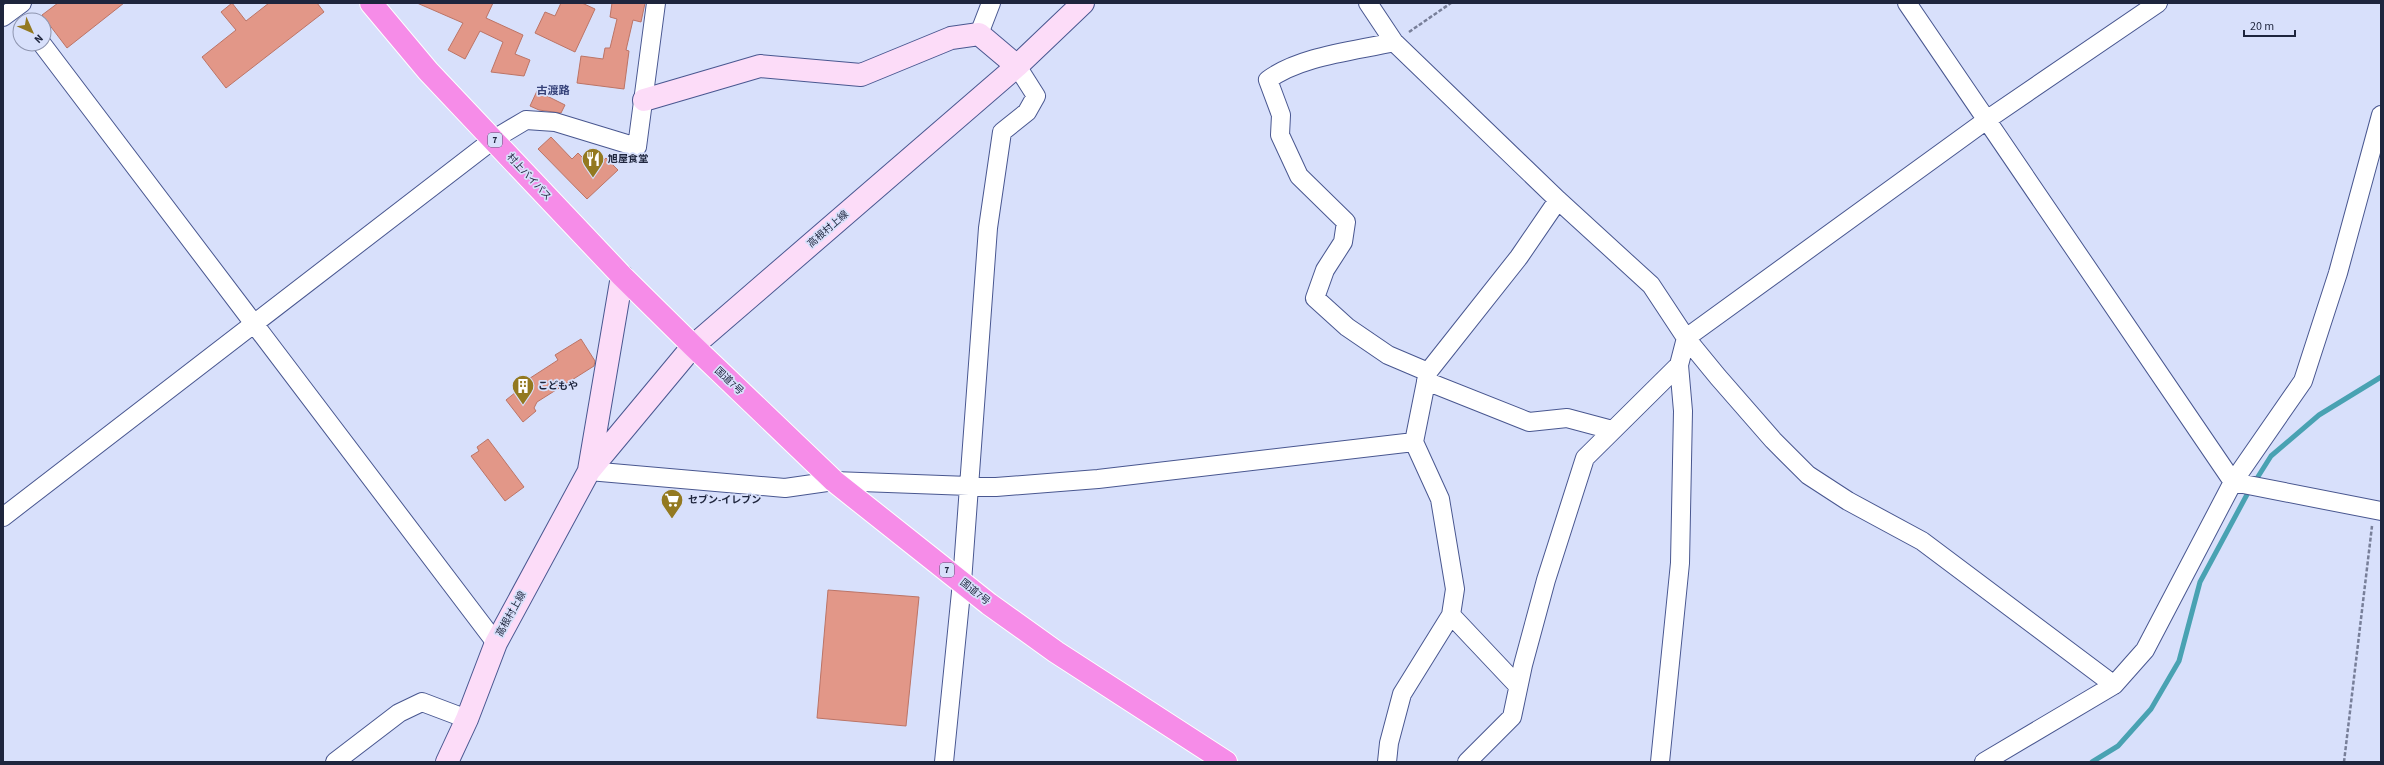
<svg xmlns="http://www.w3.org/2000/svg" width="2384" height="765" font-family="'Source Sans 3','Noto Sans JP',sans-serif">
	<style>
		.lines { fill: none; stroke-linecap: round; stroke-linejoin: round }
		.stream { stroke: #49a2b2; stroke-width: 5 }
		.building { fill: #e29788; stroke: #bc7466 }
		.street-casing { stroke: #495790; stroke-width: 20 }
		.secondary-casing { stroke: #495790; stroke-width: 24 }
		.highway-casing { stroke: #fff; stroke-width: 24 }
		.path { stroke: #787f99; stroke-width: 2.5; stroke-dasharray: 4 2; stroke-linecap: butt }
		.street { stroke: #fff; stroke-width: 18 }
		.secondary { stroke: #fcdcf8; stroke-width: 22 }
		.highway { stroke: #f68ce8; stroke-width: 22 }
		.labels { text-anchor: middle; dominant-baseline: central; stroke-width: 3.5; stroke-linejoin: round; paint-order: stroke }
		.shield { fill: #d8e0fb; stroke: #565d76; stroke-width: 1 }
		.shield-label { font-size: 9px; font-weight: bold; fill: #1e253d }
		.poi-label { font-size: 10px; font-weight: bold; fill: #1e253d; stroke: #d8e0fb; text-anchor: start }
		.street-label { font-size: 10px; fill: #1e253d; stroke: #d8e0fb }
		.neighbourhood-label { font-size: 11px; font-weight: bold; fill: #364279; stroke: #d8e0fb }
	</style>
	<rect width="100%" height="100%" fill="#d8e0fb"/>
	<g class="lines">
		<!-- stream -->
		<path class="stream" d="M 2254,483 L 2271,456 L 2319,415 L 2381,377
			M 2092,762 L 2118,746 L 2151,709 L 2179,661 L 2200,582 L 2250,489"/>
	</g>
	<!-- building -->
	<path class="building" d="M 58,3 L 124,3 L 67,48 L 42,15 Z
		M 232,3 L 246,21 L 269,3 L 317,3 L 324,12 L 226,88 L 202,57 L 236,30 L 221,12 Z
		M 417,3 L 493,3 L 486,18 L 523,35 L 515,54 L 530,60 L 524,76 L 491,72 L 503,42 L 480,31 L 465,59 L 448,50 L 463,23 Z
		M 561,3 L 582,3 L 595,9 L 575,52 L 535,33 L 545,12 L 555,16 Z
		M 612,3 L 645,3 L 641,22 L 633,20 L 626,50 L 629,51 L 624,89 L 577,83 L 581,56 L 603,59 L 605,48 L 610,48 L 617,19 L 610,17 Z
		M 537,91 L 565,105 L 561,113 L 539,110 L 530,106 Z
		M 551,137 L 572,159 L 578,153 L 594,169 L 606,158 L 618,170 L 587,199 L 538,149 Z
		M 581,339 L 595,361 L 594,366 L 537,402 L 534,408 L 536,411 L 523,422 L 506,400 L 526,384 L 524,382 L 558,360 L 555,355 Z
		M 488,439 L 524,487 L 505,501 L 471,456 L 479,451 L 477,447 Z
		M 828,590 L 919,597 L 906,726 L 817,718 Z"/>
	<g class="lines">
		<!-- street casing -->
		<g class="street-casing">
			<path id="street" d="M 1368,3 L 1394,42 L 1558,200 L 1651,285 L 1686,338 L 1718,377 L 1773,440 L 1808,475 L 1848,501 L 1922,541 L 2114,685
				M 1907,3 L 2233,482 L 2381,511
				M 3,17 L 22,3
				M 979,34 L 991,3
				M 1394,42 C 1355,51 1300,56 1268,80 L 1281,115 L 1280,135 L 1299,176 L 1346,222 L 1343,242 L 1325,270 L 1315,298 L 1347,327 L 1388,355 L 1428,372
				M 42,44 L 496,643
				M 1426,381 L 1529,422 L 1567,418 L 1612,430
				M 589,471 L 785,488 L 834,481 L 996,487 L 1098,479 L 1414,442
				M 3,517 L 494,139 L 526,120 L 555,122 L 637,147 L 656,3
				M 1451,615 L 1518,686
				M 335,762 L 399,713 L 422,702 L 467,719
				M 944,762 L 962,582 L 988,228 L 1002,132 L 1027,112 L 1036,96 L 1017,66
				M 1387,762 L 1389,743 L 1402,694 L 1451,615 L 1455,589 L 1440,499 L 1414,442 L 1428,372 L 1519,257 L 1558,200
				M 1467,762 L 1512,717 L 1523,665 L 1546,580 L 1585,458 L 1679,365
				M 1660,762 L 1680,563 L 1683,411 L 1679,365 L 1686,338 L 1988,119 L 2158,3
				M 1984,762 L 2114,685 L 2145,650 L 2233,482 L 2303,381 L 2338,273 L 2381,115"/>
		</g>
		<!-- secondary casing -->
		<g class="secondary-casing">
			<path id="secondary" d="M 644,100 L 760,66 L 861,75 L 951,38 L 979,34 L 1017,66
				M 589,470 L 622,276
				M 447,762 L 467,719 L 496,643 L 589,471 L 693,346 L 1017,66 L 1083,3"/>
		</g>
		<!-- highway casing -->
		<g class="highway-casing">
			<path id="highway" d="M 371,3 L 428,71 L 622,276 L 693,346 L 834,481 L 989,604 L 1056,652 L 1226,762"/>
		</g>
		<!-- path -->
		<path class="path" d="M 1409,32 L 1451,3
			M 2344,762 L 2372,526"/>
		<!-- street -->
		<use href="#street" class="street"/>
		<!-- secondary -->
		<use href="#secondary" class="secondary"/>
		<!-- highway -->
		<use href="#highway" class="highway"/>
	</g>
	<!-- icons -->
	<defs>
		<g id="restaurant-pin" transform="scale(1.15)"><path d="M0 17L-7.5 6A9.5 9.5 0 1 1 7.5 6Z" fill="#937920" stroke="#d8e0fb"/><path d="M-5-6h1v4h1v-4h1v4h1v-4h1v5L-1.5 .5V6h-2V.5L-5-1ZM5-6V6H3V1.5H1.5Q1.5-4 5-6Z" fill="#fff"/></g>
		<g id="building-pin" transform="scale(1.15)"><path d="M0 17L-7.5 6A9.5 9.5 0 1 1 7.5 6Z" fill="#937920" stroke="#d8e0fb"/><path d="M-4-6H4V6H1V3H-1V6H-4ZM-2.5-4.3h1.7v1.8h-1.7ZM.8-4.3h1.7v1.8H.8ZM-2.5-1h1.7V.8h-1.7ZM.8-1h1.7V.8H.8Z" fill="#fff"/></g>
		<g id="supermarket-pin" transform="scale(1.15)"><path d="M0 17L-7.5 6A9.5 9.5 0 1 1 7.5 6Z" fill="#937920" stroke="#d8e0fb"/><path d="M-6-5.5h2.5l.6 2H6L4.5 2H-2.5L-4.4-4H-6ZM-1.5 3.2a1.3 1.3 0 1 0 .1 0ZM3 3.2a1.3 1.3 0 1 0 .1 0Z" fill="#fff"/></g>
	</defs>
	<g fill-rule="evenodd">
		<use href="#restaurant-pin" x="593" y="159"/>
		<use href="#building-pin" x="523" y="386"/>
		<use href="#supermarket-pin" x="672" y="500"/>
	</g>
	<g class="labels">
		<!-- shield labels -->
		<g class="shield">
			<rect x="488" y="133" width="14" height="14" rx="3"/>
			<rect x="940" y="563" width="14" height="14" rx="3"/>
		</g>
		<g class="shield-label">
			<text x="495" y="140">7</text>
			<text x="947" y="570">7</text>
		</g>
		<!-- poi labels -->
		<g class="poi-label">
			<text x="608" y="159">旭屋食堂</text>
			<text x="538" y="386">こどもや</text>
			<text x="688" y="500">セブン-イレブン</text>
		</g>
		<!-- street labels -->
		<g class="street-label">
			<text transform="translate(529 177) rotate(47)">村上バイパス</text>
			<text transform="translate(828 229) rotate(-41)">高根村上線</text>
			<text transform="translate(729 381) rotate(43)">国道7号</text>
			<text transform="translate(975 592) rotate(38)">国道7号</text>
			<text transform="translate(511 614) rotate(-61)">高根村上線</text>
		</g>
		<!-- neighbourhood labels -->
		<g class="neighbourhood-label">
			<text x="553" y="90">古渡路</text>
		</g>
	</g>
	<!-- border -->
	<rect width="2384" height="765" fill="none" stroke="#1e253d" stroke-width="8"/>
	<!-- north arrow -->
	<g transform="translate(32 32) rotate(135)"><circle r="19" fill="#d8e0fb" stroke="#8e95af"/>
	<path d="M0-3L7 15L0 10L-7 15Z" fill="#937920"/>
	<text y="-6" font-size="11" font-weight="bold" text-anchor="middle" fill="#1e253d">N</text>
	</g>
	<!-- scale -->
	<path d="M2244 30v6h51v-6" fill="none" stroke="#1e253d" stroke-width="2"/>
	<text x="2250" y="30" font-size="12" fill="#1e253d" stroke="#d8e0fb" stroke-width="3" paint-order="stroke">20 m</text>
</svg>
